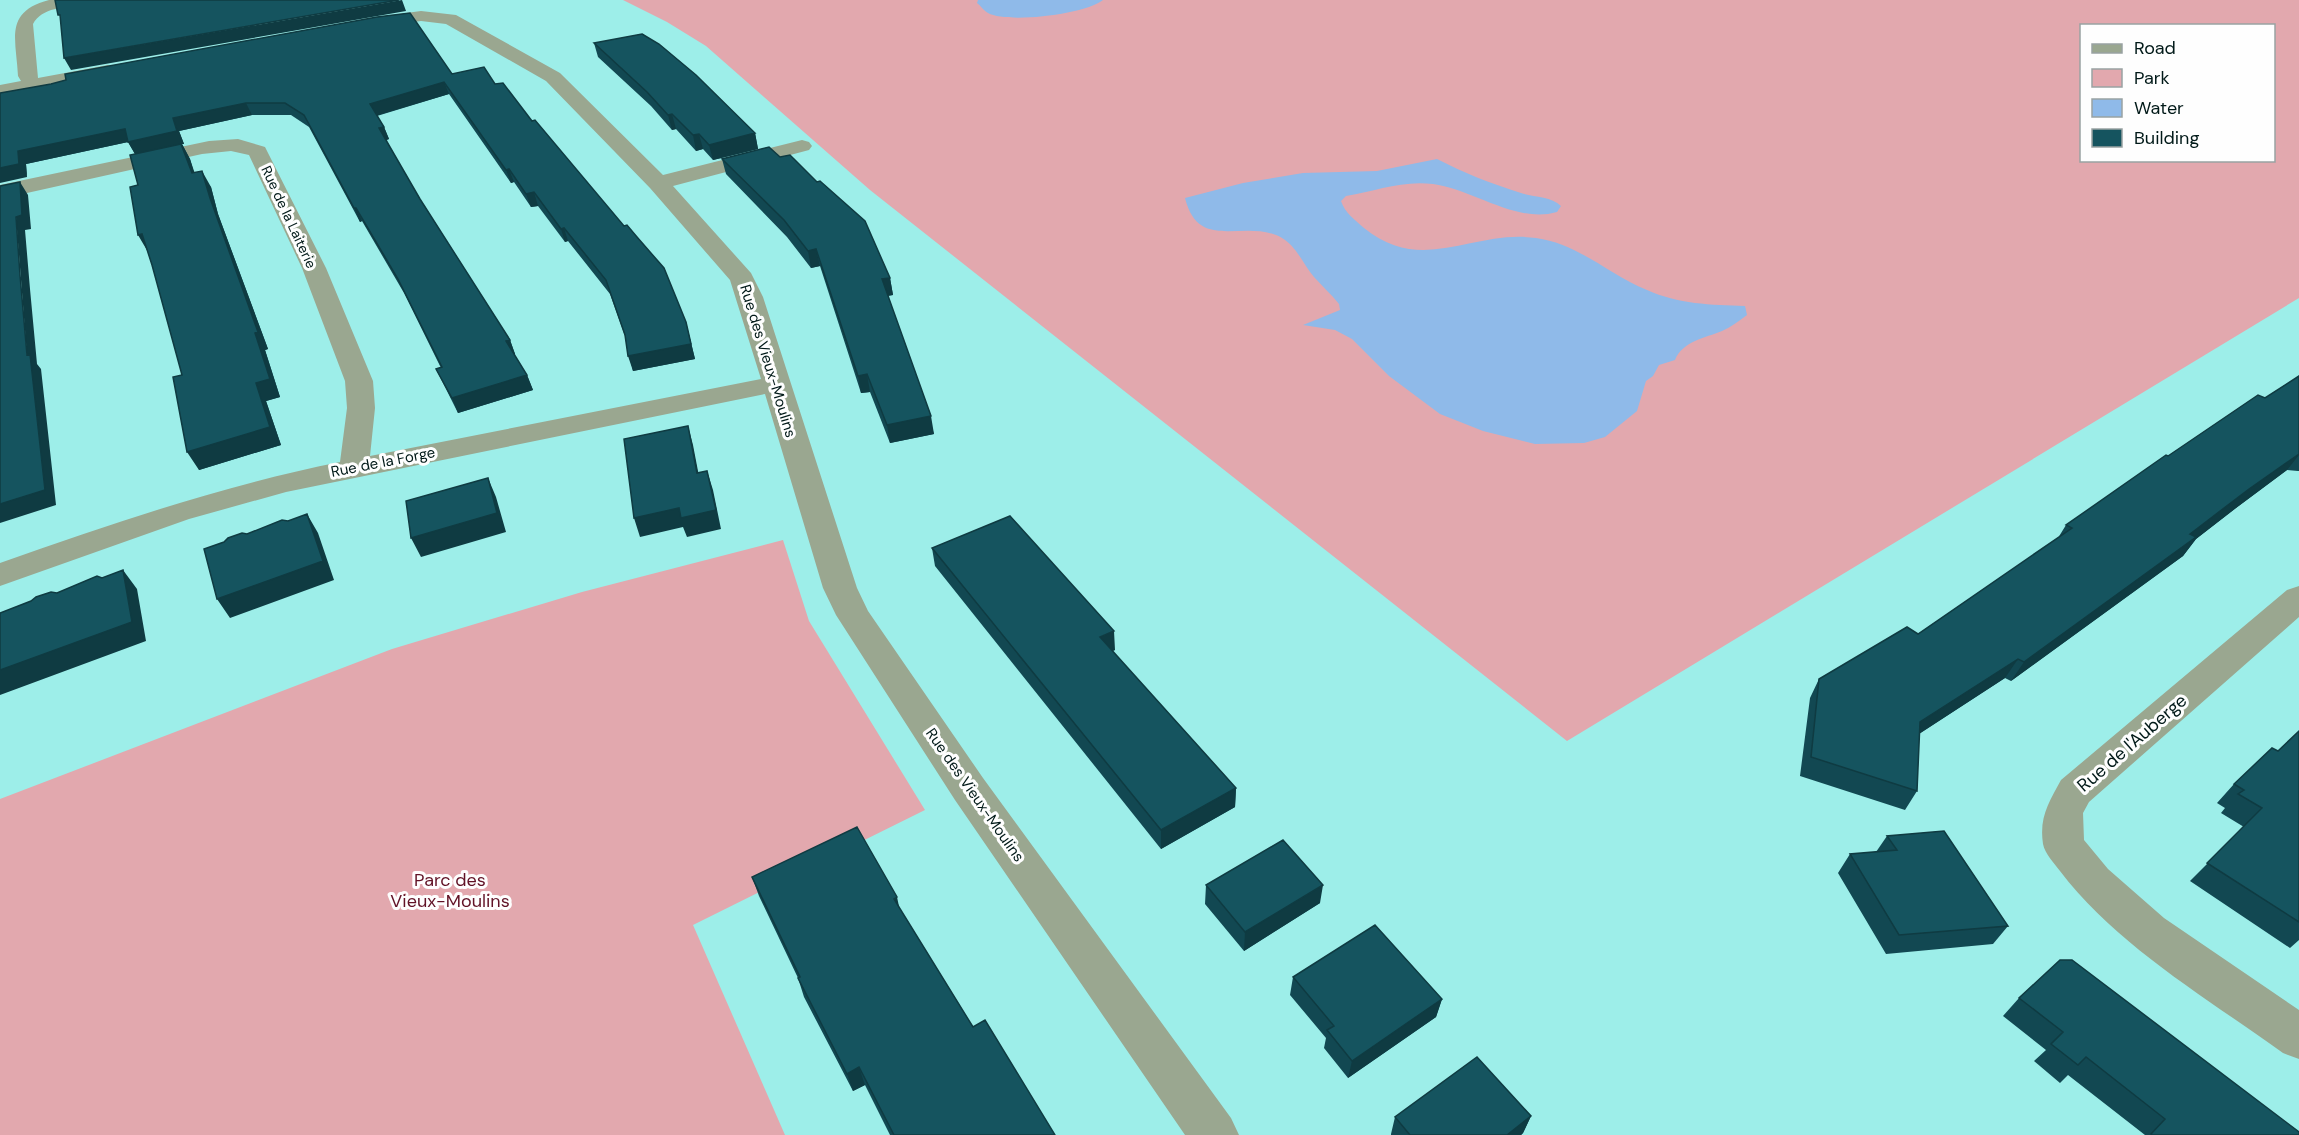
<svg xmlns="http://www.w3.org/2000/svg" width="2299" height="1135" font-family="'DM Sans',sans-serif">
	<style>
		.green { fill: #e2a8ae; fill-rule: evenodd }
		.water { fill: #8fbae9 }
		.lines { fill: none; stroke-linecap: round; stroke-linejoin: round }
		.street { fill: #9aa790; fill-rule: evenodd }
		.wall { fill: #124852 }
		.shaded-wall { fill: #0f3b42 }
		.building { fill: #15545f; stroke: #0f3b42; stroke-width: 1.5 }
		.labels { text-anchor: middle; dominant-baseline: central; stroke-width: 6; stroke-linejoin: round; paint-order: stroke }
		.far-street-label { font-size: 14px; fill: #011918; stroke: #fefefe }
		.street-label { font-size: 15px; fill: #011918; stroke: #fefefe }
		.near-street-label { font-size: 18px; fill: #011918; stroke: #fefefe }
		.near-park-label { font-size: 18px; fill: #611226; stroke: #fefefe }
	</style>
	<rect width="100%" height="100%" fill="#9deee9"/>
	<!-- green -->
	<path class="green" d="M 623,0 L 2299,0 L 2299,298 L 1567,741 L 870,190 L 706,46 L 667,22 ZM 2082,26 L 2274,26 L 2274,160 L 2082,160 Z
		M 783,540 L 809,621 L 925,810 L 693,925 L 785,1135 L 0,1135 L 0,799 L 392,649 L 582,592 Z"/>
	<!-- water -->
	<path class="water" d="M 978,0 L 1103,0 C 1086,14 1008,24 988,13 C 984,11 981,6 977,3 Z
		M 1437,159 C 1464,173 1492,184 1521,193 C 1533,197 1551,196 1561,206 L 1557,212 C 1516,224 1473,189 1433,184 C 1402,180 1376,191 1346,196 L 1341,201 C 1345,213 1355,220 1364,228 C 1423,276 1473,229 1536,238 C 1579,244 1608,274 1647,290 C 1678,304 1711,305 1745,306 L 1747,315 C 1739,321 1731,327 1722,331 C 1705,338 1683,341 1675,360 L 1659,365 L 1653,376 L 1646,381 L 1637,411 L 1605,437 L 1584,443 L 1535,444 L 1483,431 L 1440,414 L 1389,376 L 1352,339 L 1335,330 L 1303,325 L 1340,310 L 1339,304 C 1331,294 1322,286 1314,277 C 1303,264 1297,247 1282,238 C 1245,217 1199,254 1185,198 L 1243,183 L 1303,173 L 1377,171 Z"/>
	<g class="lines">
		<!-- street -->
		<path class="street" d="M 49,0 L 84,0 L 82,4 C 65,8 42,7 33,24 L 38,78 L 108,65 L 115,67 L 117,71 L 115,75 L 108,77 L 0,97 L 0,85 L 21,81 L 18,76 C 16,38 4,12 49,0 Z
			M 421,11 L 456,15 L 560,73 L 663,175 L 802,140 L 809,142 L 812,146 L 809,150 L 673,186 L 751,273 L 763,297 L 857,588 L 868,611 L 983,778 L 1231,1118 L 1239,1135 L 1185,1135 L 955,800 L 836,615 L 823,588 L 765,394 L 286,492 L 189,519 L 0,586 L 0,563 C 114,523 221,486 340,462 L 347,408 L 345,381 L 302,268 L 249,155 L 231,151 L 202,154 L 0,199 L 0,185 L 209,141 L 238,139 L 265,147 L 326,268 L 373,381 L 375,408 L 370,456 L 761,379 L 730,280 L 650,188 L 546,81 L 446,24 L 421,21 L 369,28 L 363,27 L 360,23 L 363,19 L 369,18 Z
			M 2299,586 L 2299,617 L 2089,802 L 2083,813 L 2084,840 L 2108,869 L 2164,918 L 2299,1010 L 2299,1059 L 2283,1053 C 2207,998 2117,946 2060,871 C 2054,863 2045,854 2043,844 C 2039,817 2049,802 2061,780 L 2287,590 Z"/>
	</g>
	<!-- wall -->
	<path class="wall" d="M 594,43 L 755,133 L 758,149 L 713,160 L 703,149 L 696,151 L 676,129 L 672,130 L 651,106 L 598,57 Z
		M 452,74 L 495,84 L 686,322 L 695,359 L 633,371 L 625,336 L 610,294 L 568,241 L 565,242 L 538,206 L 531,207 L 514,182 L 511,183 L 449,94 L 377,116 L 384,127 L 389,139 L 386,140 L 420,199 L 510,340 L 515,354 L 514,355 L 527,375 L 533,390 L 458,413 L 436,369 L 441,368 L 404,293 L 362,221 L 360,222 L 309,127 L 291,115 L 252,115 L 179,131 L 184,144 L 182,144 L 190,159 L 194,173 L 211,187 L 218,214 L 268,349 L 265,350 L 280,397 L 266,401 L 281,445 L 199,470 L 182,375 L 138,185 L 135,154 L 128,142 L 26,164 L 27,177 L 0,93 Z
		M 722,159 L 890,278 L 893,295 L 888,296 L 934,434 L 890,443 L 870,392 L 861,393 L 820,266 L 811,268 L 787,237 L 726,174 Z
		M 2299,376 L 2299,471 L 2298,471 L 2287,470 L 2236,508 L 2196,539 L 2183,556 L 2011,681 L 2005,678 L 1919,734 L 1917,791 L 1905,810 L 1800,776 L 1810,698 L 1819,679 L 1918,634 L 2058,538 L 2066,525 L 2168,456 L 2265,398 Z
		M 932,548 L 1115,650 L 1112,651 L 1236,788 L 1235,807 L 1161,849 L 935,566 Z
		M 2299,731 L 2299,940 L 2290,948 L 2190,881 L 2244,827 L 2221,813 L 2225,808 L 2217,803 L 2234,784 L 2278,751 Z
		M 1887,836 L 2008,926 L 1993,944 L 1886,954 L 1838,873 L 1850,854 L 1876,852 Z
		M 752,877 L 900,909 L 973,1027 L 1055,1135 L 890,1135 L 865,1085 L 853,1091 L 804,997 L 798,978 L 759,896 Z
		M 1206,885 L 1320,903 L 1244,951 L 1205,904 Z
		M 1293,977 L 1442,999 L 1436,1017 L 1348,1078 L 1324,1048 L 1326,1038 L 1290,995 Z
		M 2019,998 L 2299,1135 L 2145,1135 L 2068,1075 L 2060,1083 L 2034,1061 L 2046,1050 L 2003,1016 Z
		M 1531,1116 L 1523,1133 L 1521,1135 L 1391,1135 L 1391,1134 L 1395,1117 Z"/>
	<!-- shaded-wall -->
	<path class="shaded-wall" d="M 402,0 L 406,11 L 71,70 L 64,58 Z
		M 444,82 L 449,94 L 375,116 L 370,104 Z
		M 246,103 L 252,115 L 179,131 L 184,144 L 182,144 L 190,159 L 200,189 L 135,154 L 128,142 L 26,164 L 27,177 L 0,183 L 0,168 L 18,151 Z
		M 672,114 L 676,129 L 672,130 L 668,115 Z
		M 384,127 L 389,139 L 384,141 L 379,128 Z
		M 755,133 L 758,149 L 713,160 L 709,145 Z
		M 699,134 L 703,149 L 696,151 L 693,135 Z
		M 509,169 L 514,182 L 511,183 L 506,170 Z
		M 202,171 L 211,187 L 218,214 L 268,349 L 265,350 L 280,397 L 266,401 L 281,445 L 199,470 L 187,452 L 256,383 L 255,333 L 210,198 Z
		M 20,182 L 28,195 L 31,229 L 25,230 L 30,289 L 37,364 L 41,369 L 56,505 L 0,523 L 0,504 L 27,355 L 16,217 Z
		M 534,192 L 538,206 L 531,207 L 526,194 Z
		M 354,208 L 356,208 L 362,221 L 360,222 Z
		M 564,228 L 568,241 L 565,242 L 561,229 Z
		M 142,234 L 148,252 L 138,235 Z
		M 816,249 L 820,266 L 811,268 L 808,251 Z
		M 890,278 L 893,295 L 884,296 L 882,279 Z
		M 686,322 L 695,359 L 633,371 L 628,356 Z
		M 510,340 L 515,354 L 512,356 L 506,341 Z
		M 867,374 L 870,392 L 861,393 L 858,376 Z
		M 527,375 L 533,390 L 458,413 L 452,398 Z
		M 931,416 L 934,434 L 890,443 L 887,425 Z
		M 688,426 L 693,445 L 702,492 L 697,473 Z
		M 2299,454 L 2299,455 L 2287,470 L 2236,508 L 2196,539 L 2183,556 L 2011,681 L 2024,662 L 2249,489 Z
		M 707,471 L 713,490 L 721,529 L 687,537 L 683,527 L 640,537 L 634,518 Z
		M 488,478 L 496,497 L 506,532 L 421,557 L 411,538 Z
		M 307,514 L 318,533 L 334,580 L 230,618 L 217,599 Z
		M 123,570 L 137,589 L 146,641 L 0,695 L 0,670 Z
		M 1114,631 L 1115,650 L 1101,656 L 1100,637 Z
		M 2018,659 L 2005,678 L 1908,741 L 1920,722 Z
		M 1236,788 L 1235,807 L 1161,849 L 1161,830 Z
		M 1323,885 L 1320,903 L 1244,951 L 1245,932 Z
		M 897,897 L 901,916 L 894,899 Z
		M 1442,999 L 1436,1017 L 1348,1078 L 1352,1061 Z
		M 859,1067 L 865,1085 L 853,1091 L 847,1074 Z
		M 1531,1116 L 1523,1133 L 1521,1135 L 1507,1135 Z"/>
	<!-- building -->
	<path class="building" d="M 55,0 L 399,0 L 64,58 L 60,15 L 58,15 Z
		M 410,13 L 452,74 L 484,67 L 495,84 L 503,83 L 532,121 L 535,120 L 624,226 L 627,225 L 637,237 L 664,268 L 686,322 L 691,344 L 628,356 L 625,335 L 606,280 L 564,228 L 561,229 L 534,192 L 526,194 L 509,169 L 506,170 L 444,82 L 370,104 L 384,127 L 379,128 L 420,199 L 510,340 L 506,341 L 527,375 L 452,398 L 436,369 L 442,367 L 398,279 L 356,208 L 354,208 L 304,115 L 285,103 L 246,103 L 173,118 L 177,131 L 128,142 L 125,129 L 18,151 L 19,164 L 0,168 L 0,93 L 51,84 L 66,80 L 65,74 L 377,17 Z
		M 642,34 L 659,44 L 696,75 L 755,133 L 709,145 L 699,134 L 693,135 L 672,114 L 668,115 L 647,92 L 594,43 Z
		M 181,144 L 192,173 L 202,171 L 210,198 L 258,332 L 255,333 L 270,379 L 256,383 L 270,427 L 187,452 L 173,377 L 182,375 L 152,265 L 142,234 L 138,235 L 130,187 L 138,185 L 130,155 Z
		M 769,147 L 780,157 L 790,155 L 817,182 L 820,181 L 865,221 L 890,278 L 882,279 L 931,416 L 887,425 L 867,374 L 858,376 L 816,249 L 808,251 L 784,220 L 722,159 Z
		M 20,182 L 22,215 L 16,217 L 20,275 L 27,355 L 30,354 L 45,490 L 0,504 L 0,186 Z
		M 2299,376 L 2299,454 L 2249,489 L 2190,534 L 2196,537 L 2024,662 L 2018,659 L 1920,722 L 1917,791 L 1811,757 L 1819,679 L 1907,627 L 1918,634 L 2072,528 L 2066,525 L 2166,455 L 2168,456 L 2258,395 L 2265,398 Z
		M 688,426 L 697,473 L 707,471 L 716,510 L 681,518 L 679,508 L 634,518 L 624,439 Z
		M 488,478 L 497,513 L 411,538 L 406,501 Z
		M 307,514 L 323,561 L 217,599 L 204,549 L 224,542 L 228,538 L 242,533 L 247,534 L 282,520 L 288,521 Z
		M 1010,516 L 1114,631 L 1100,637 L 1236,788 L 1161,830 L 932,548 Z
		M 123,570 L 132,622 L 0,670 L 0,613 L 31,601 L 36,597 L 51,592 L 57,593 L 97,576 L 102,578 Z
		M 2299,731 L 2299,922 L 2207,863 L 2262,808 L 2238,794 L 2244,790 L 2234,784 L 2272,748 L 2278,751 Z
		M 857,827 L 897,897 L 894,899 L 973,1027 L 985,1020 L 1055,1135 L 894,1135 L 859,1067 L 847,1074 L 798,978 L 800,977 L 752,877 Z
		M 1944,831 L 2008,926 L 1899,935 L 1850,854 L 1897,850 L 1887,836 Z
		M 1283,840 L 1323,885 L 1245,932 L 1206,885 Z
		M 1375,925 L 1442,999 L 1352,1061 L 1327,1030 L 1334,1026 L 1293,977 Z
		M 2060,960 L 2072,960 L 2299,1132 L 2299,1135 L 2152,1135 L 2151,1134 L 2165,1119 L 2086,1057 L 2078,1065 L 2051,1044 L 2063,1032 L 2019,998 Z
		M 1477,1057 L 1531,1116 L 1507,1135 L 1410,1135 L 1395,1117 Z"/>
	<g class="labels">
		<!-- far-street labels -->
		<g class="far-street-label">
			<text transform="translate(289 217) rotate(65)">Rue de la Laiterie</text>
		</g>
		<!-- street labels -->
		<g class="street-label">
			<text transform="translate(768 361) rotate(73)">Rue des Vieux-Moulins</text>
			<text transform="translate(383 462) rotate(-11)">Rue de la Forge</text>
			<text transform="translate(975 795) rotate(55)">Rue des Vieux-Moulins</text>
		</g>
		<!-- near-street labels -->
		<g class="near-street-label">
			<text transform="translate(2132 743) rotate(-41)">Rue de l'Auberge</text>
		</g>
		<!-- near-park labels -->
		<g class="near-park-label">
			<text x="450" y="880">Parc des<tspan x="450" dy="21">Vieux-Moulins</tspan></text>
		</g>
	</g>
	<!-- legend -->
	<rect x="2080" y="24" width="195" height="138" fill="#fefefe" stroke="#99a2a2" stroke-width="1.5"/>
	<rect x="2092" y="44" width="30" height="9" fill="#9aa790" stroke="#99a2a2" stroke-width="1.5"/>
	<text x="2134" y="54" font-size="18" fill="#011918">Road</text>
	<rect x="2092" y="69" width="30" height="18" fill="#e2a8ae" stroke="#99a2a2" stroke-width="1.5"/>
	<text x="2134" y="84" font-size="18" fill="#011918">Park</text>
	<rect x="2092" y="99" width="30" height="18" fill="#8fbae9" stroke="#99a2a2" stroke-width="1.5"/>
	<text x="2134" y="114" font-size="18" fill="#011918">Water</text>
	<rect x="2092" y="129" width="30" height="18" fill="#15545f" stroke="#99a2a2" stroke-width="1.5"/>
	<text x="2134" y="144" font-size="18" fill="#011918">Building</text>
</svg>
